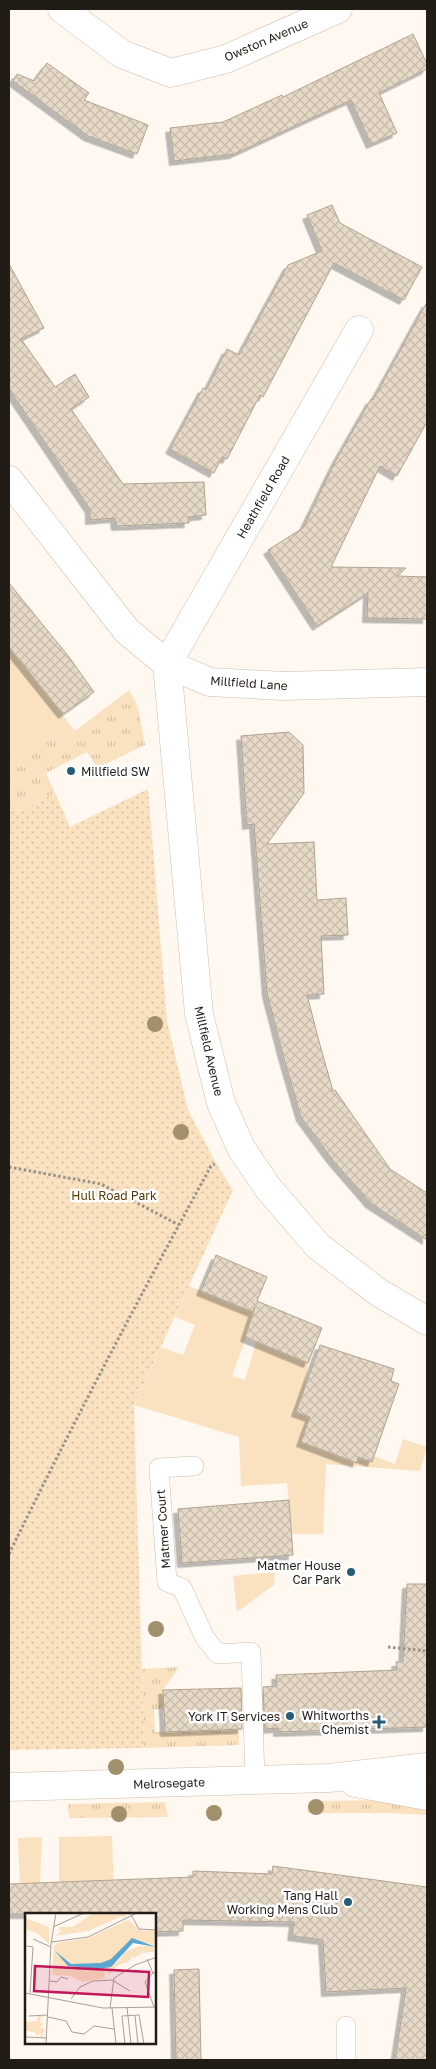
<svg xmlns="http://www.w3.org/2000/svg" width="436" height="2069" font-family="'Golos Text',sans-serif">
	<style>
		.grass { fill: url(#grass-tufts) }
		.park { fill: url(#park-dots) }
		.garden { fill: #fae1bf }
		.building { fill: url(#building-cross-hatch); stroke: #b0a492; filter: url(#shadow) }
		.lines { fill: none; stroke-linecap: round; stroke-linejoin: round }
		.lane-casing { stroke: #ccbfad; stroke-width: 20 }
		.street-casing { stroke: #ccbfad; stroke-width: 29 }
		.secondary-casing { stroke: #ccbfad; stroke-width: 29 }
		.path { stroke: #98928b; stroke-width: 3; stroke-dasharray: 2.5 2.5; stroke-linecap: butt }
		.lane { stroke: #fff; stroke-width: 19 }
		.street { stroke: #fff; stroke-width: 28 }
		.secondary { stroke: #fff; stroke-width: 28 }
		.tree { fill: #a28f6c }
		.poi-dot { fill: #275c78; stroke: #fff; stroke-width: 2 }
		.labels { text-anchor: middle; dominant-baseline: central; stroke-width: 5; stroke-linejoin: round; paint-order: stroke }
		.street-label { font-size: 12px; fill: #211c15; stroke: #fff }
		.poi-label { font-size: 12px; fill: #211c15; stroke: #fff; text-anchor: end }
		.park-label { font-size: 12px; fill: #573900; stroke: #fff }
		.inset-road { fill: none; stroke: #a6a099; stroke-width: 1 }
		.view { fill: #c2185b; fill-opacity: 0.15; stroke: #c2185b; stroke-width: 2.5 }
		.inset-edge { fill: none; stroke: #211c15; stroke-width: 2.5 }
	</style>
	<defs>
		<pattern id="grass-tufts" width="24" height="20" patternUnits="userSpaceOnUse" patternTransform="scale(1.25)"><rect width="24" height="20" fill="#fae1bf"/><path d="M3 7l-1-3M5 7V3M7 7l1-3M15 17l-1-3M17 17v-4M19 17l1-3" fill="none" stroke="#d6c0a3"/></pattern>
		<pattern id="park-dots" width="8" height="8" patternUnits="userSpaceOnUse" patternTransform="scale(1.25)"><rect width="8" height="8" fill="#fae1bf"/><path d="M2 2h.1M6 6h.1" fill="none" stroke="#d6c0a3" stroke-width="1.8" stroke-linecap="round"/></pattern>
		<pattern id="building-cross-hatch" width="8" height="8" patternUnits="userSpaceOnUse" patternTransform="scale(1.25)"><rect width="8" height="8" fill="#e7d9c7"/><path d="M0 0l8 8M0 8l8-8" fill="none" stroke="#c6baaa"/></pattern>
		<filter id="shadow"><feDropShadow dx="-4.5" dy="4.5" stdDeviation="0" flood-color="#0004"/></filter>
	</defs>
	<rect width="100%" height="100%" fill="#fef8f1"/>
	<!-- grass -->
	<path class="grass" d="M 129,690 L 138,707 L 145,745 L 97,768 L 87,752 L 46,773 L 55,793 L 25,810 L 9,809 L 9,756 L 30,743 L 70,735 Z
		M 179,1667 L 163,1690 L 164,1709 L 154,1710 L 155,1732 L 239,1730 L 239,1745 L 144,1748 L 142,1669 Z
		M 405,1800 L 427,1801 L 427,1815 L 390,1813 L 307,1813 L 310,1801 Z
		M 165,1802 L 168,1817 L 69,1818 L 68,1804 Z"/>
	<!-- park -->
	<path class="park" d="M 148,789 L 167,1021 L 188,1110 L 216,1163 L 233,1190 L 134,1405 L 144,1748 L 9,1750 L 9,809 L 25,810 L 55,793 L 70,827 Z"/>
	<!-- garden -->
	<path class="garden" d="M 9,647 L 75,731 L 70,735 L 30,743 L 9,756 Z
		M 189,1286 L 255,1313 L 232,1376 L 245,1380 L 256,1342 L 308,1363 L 305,1388 L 297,1412 L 310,1417 L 302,1442 L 372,1462 L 374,1456 L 395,1464 L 403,1439 L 427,1447 L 420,1471 L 326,1464 L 323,1534 L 292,1534 L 287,1483 L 241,1486 L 239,1437 L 134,1405 L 161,1347 L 183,1355 L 195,1325 L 175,1317 Z
		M 275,1572 L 274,1585 L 237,1612 L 233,1576 Z
		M 112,1836 L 114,1903 L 98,1909 L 97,1881 L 59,1883 L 59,1837 Z
		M 42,1837 L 40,1883 L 20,1884 L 18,1838 Z"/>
	<!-- building -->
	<path class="building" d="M 413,34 L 427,64 L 427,69 L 379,93 L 397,133 L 371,144 L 351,100 L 234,154 L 174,161 L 170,128 L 223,122 L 282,95 L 283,97 Z
		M 47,63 L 89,93 L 84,100 L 148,125 L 137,154 L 88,136 L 13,81 L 17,74 L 34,81 Z
		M 332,205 L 340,223 L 422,267 L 404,300 L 334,263 L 263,397 L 260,395 L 227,459 L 222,457 L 214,473 L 170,449 L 203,388 L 206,390 L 227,349 L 239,355 L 288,265 L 322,251 L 307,215 Z
		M 9,264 L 44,328 L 21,339 L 55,387 L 75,374 L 89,397 L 71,409 L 123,484 L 204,482 L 206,515 L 188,517 L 189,523 L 116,526 L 115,518 L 90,520 L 90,509 L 9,389 Z
		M 427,302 L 427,422 L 397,476 L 380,466 L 331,567 L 406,568 L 397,576 L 427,577 L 427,619 L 367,618 L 368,593 L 317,626 L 268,550 L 303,528 L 336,460 L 371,399 L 373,400 Z
		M 9,583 L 69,657 L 94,692 L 63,714 L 9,647 Z
		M 289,732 L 303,745 L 304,793 L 267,844 L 314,842 L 317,900 L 346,898 L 348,935 L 321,936 L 324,994 L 307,995 L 320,1045 L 333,1091 L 335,1090 L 390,1169 L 427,1193 L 427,1240 L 370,1203 L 332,1159 L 301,1117 L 283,1055 L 267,993 L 254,824 L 247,825 L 241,736 Z
		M 216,1255 L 267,1277 L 257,1301 L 322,1328 L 308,1363 L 245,1337 L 255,1307 L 253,1312 L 201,1291 Z
		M 320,1345 L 394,1369 L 391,1381 L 399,1384 L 372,1462 L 358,1457 L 357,1463 L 301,1442 L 310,1417 L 296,1412 Z
		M 289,1500 L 293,1555 L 182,1563 L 178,1509 Z
		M 407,1584 L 427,1584 L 427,1727 L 278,1732 L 278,1728 L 265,1729 L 263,1687 L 277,1686 L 276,1675 L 397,1670 L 396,1662 L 403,1662 Z
		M 241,1688 L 242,1729 L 165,1732 L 163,1690 Z
		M 273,1866 L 427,1887 L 427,2060 L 395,2060 L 406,1988 L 326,1992 L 323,1940 L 292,1936 L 294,1922 L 183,1920 L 183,1931 L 155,1932 L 155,1914 L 9,1914 L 9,1884 L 193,1877 L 193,1871 L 272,1874 Z
		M 199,1969 L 201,2060 L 176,2060 L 174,1970 Z"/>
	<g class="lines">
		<!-- lane casing -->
		<g class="lane-casing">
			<path id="lane" d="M 194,1466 L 159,1468 L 167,1582 L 182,1588 L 205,1638 L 218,1654 L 251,1652 L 255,1779
				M 346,2026 L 346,2060"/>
		</g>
		<!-- street casing -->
		<g class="street-casing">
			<path id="street" d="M 62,9 L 122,54 L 171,73 L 226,59 L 338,9
				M 359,330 L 167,664 L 199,1014 L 221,1103 L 241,1148 L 268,1188 L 318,1246 L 378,1292 L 427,1321
				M 9,480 L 127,631 L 167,664 L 210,682 L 284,686 L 427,682"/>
		</g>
		<!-- secondary casing -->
		<g class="secondary-casing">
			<path id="secondary" d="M 355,1783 L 427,1796
				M 9,1787 L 329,1778 L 427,1767"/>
		</g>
		<!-- path -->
		<path class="path" d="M 9,1167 L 101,1184 L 179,1225
			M 9,1554 C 73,1423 141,1294 211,1166 L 215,1164
			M 388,1647 L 427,1651"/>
		<!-- lane -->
		<use href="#lane" class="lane"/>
		<!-- street -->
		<use href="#street" class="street"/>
		<!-- secondary -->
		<use href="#secondary" class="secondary"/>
	</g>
	<!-- trees -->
	<g class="tree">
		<circle cx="155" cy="1024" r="8"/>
		<circle cx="181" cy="1132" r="8"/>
		<circle cx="156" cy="1629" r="8"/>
		<circle cx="116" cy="1767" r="8"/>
		<circle cx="316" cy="1807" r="8"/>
		<circle cx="214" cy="1813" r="8"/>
		<circle cx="119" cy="1814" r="8"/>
	</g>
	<!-- markers -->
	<g class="poi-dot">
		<circle cx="71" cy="771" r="5"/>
		<circle cx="351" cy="1572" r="5"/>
		<circle cx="290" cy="1716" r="5"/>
		<path d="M376.5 1714.5h5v5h5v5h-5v5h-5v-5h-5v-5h5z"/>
		<circle cx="348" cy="1902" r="5"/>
	</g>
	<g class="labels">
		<!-- street labels -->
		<g class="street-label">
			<text transform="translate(266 40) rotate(-23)">Owston Avenue</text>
			<text transform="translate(263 497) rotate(-60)">Heathfield Road</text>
			<text transform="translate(249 683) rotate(4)">Millfield Lane</text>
			<text transform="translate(209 1051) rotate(77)">Millfield Avenue</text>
			<text transform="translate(163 1529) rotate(-94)">Matmer Court</text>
			<text transform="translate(169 1783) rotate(-2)">Melrosegate</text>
		</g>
		<!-- poi labels -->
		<g class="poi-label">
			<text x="81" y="771" text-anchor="start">Millfield SW</text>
			<text x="341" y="1565">Matmer House<tspan x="341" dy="14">Car Park</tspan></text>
			<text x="369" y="1715">Whitworths<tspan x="369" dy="14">Chemist</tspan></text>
			<text x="280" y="1716">York IT Services</text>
			<text x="338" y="1895">Tang Hall<tspan x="338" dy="14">Working Mens Club</tspan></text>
		</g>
		<!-- park labels -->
		<g class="park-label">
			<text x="114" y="1195">Hull Road Park</text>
		</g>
	</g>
	<!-- overview -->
	<g transform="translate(25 1913)">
		<rect width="131" height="131" fill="#fef8f1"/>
		<path d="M 0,5 L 24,14 L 24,31 L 12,20 L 0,16 ZM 103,7 L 117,18 L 131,17 L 131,33 L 110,27 L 80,51 L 80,65 L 58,69 L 46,63 L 27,62 L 29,33 L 32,30 L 63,25 Z" fill="#fae1bf"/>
		<path d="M 68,0 L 99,0 L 100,3 L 103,0 L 99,5 L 97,3 L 63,18 L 29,23 L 36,19 L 33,14 L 48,14 ZM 115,33 L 129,33 L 129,39 L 116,40 L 113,44 L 111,42 L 111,45 L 107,44 L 104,49 L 102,46 L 103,49 L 93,52 L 84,62 L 80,54 L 94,48 L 101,38 ZM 12,102 L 20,104 L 16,104 L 15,109 L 19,111 L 15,114 L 20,116 L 18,124 L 15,124 L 17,120 L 11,123 L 11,120 L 0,117 L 0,106 L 2,109 L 12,108 Z" fill="#fae1bf"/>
		<path d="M 107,25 L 131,34 L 108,30 L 86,54 L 73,56 L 43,53 L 30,38 L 46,51 L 76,50 L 86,46 Z" fill="#59a7d2"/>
		<path class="inset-road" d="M 105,0 L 114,16 L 132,17M 28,14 L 59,0M 8,26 L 26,34M 27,29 L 63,24 L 112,0M 2,33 L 8,34 L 5,80M 122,46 L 128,60 L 132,59M 128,60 L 120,69 L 129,94M 25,68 L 32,69 L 36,64 L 43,66M 0,80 L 78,95 L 132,94M 46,86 L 55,74 L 68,68 L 87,67 L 105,78M 102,94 L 106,131M 85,95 L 89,65 L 110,52 L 132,44M 87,95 L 91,131M 4,103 L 23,102M 110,103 L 113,131M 23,104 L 41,108 L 47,119 L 59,121 L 69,113 L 89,116M 0,124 L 22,125M 21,131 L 26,31 L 31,0M 100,131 L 97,103 L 114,102 L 119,131"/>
		<path class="view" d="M 10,53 L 124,59 L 123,84 L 9,78 Z"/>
		<rect width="131" height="131" class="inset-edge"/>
	</g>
	<!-- border -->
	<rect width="436" height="2069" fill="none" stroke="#211c15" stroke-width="20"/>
</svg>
